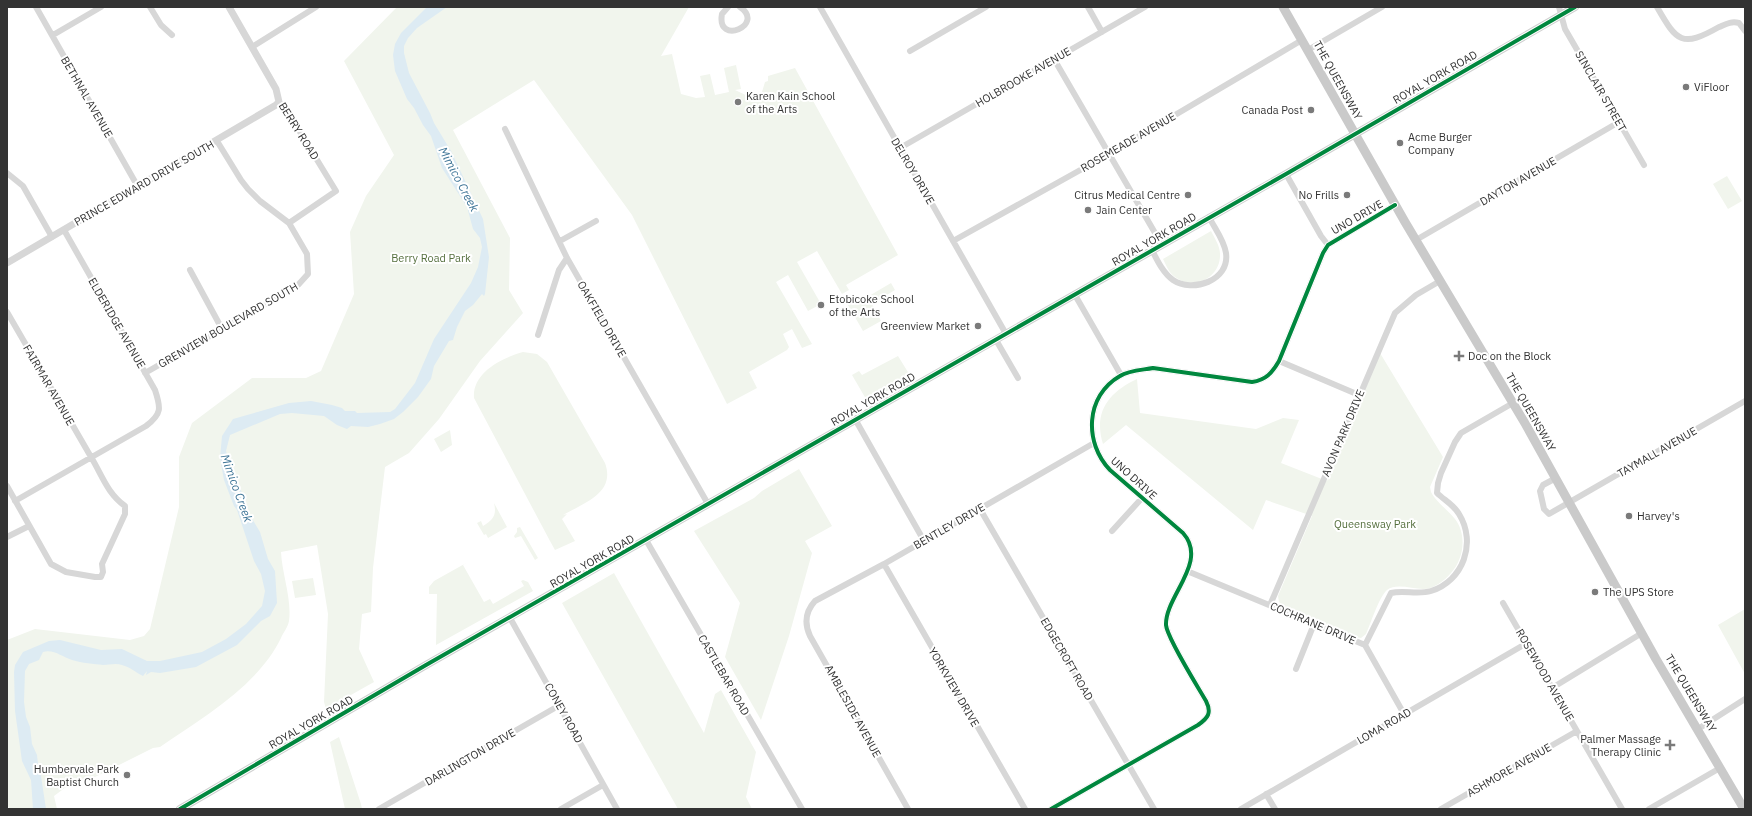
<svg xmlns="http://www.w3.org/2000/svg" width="1752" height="816" font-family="'IBM Plex Sans',sans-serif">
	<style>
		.green { fill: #f1f5ed }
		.water { fill: #ddebf3 }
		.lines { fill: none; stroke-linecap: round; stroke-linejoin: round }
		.minor { stroke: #d7d7d7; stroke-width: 6 }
		.tertiary { stroke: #d7d7d7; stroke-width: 7 }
		.secondary { stroke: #d0d0d0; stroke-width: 8 }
		.primary { stroke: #cacaca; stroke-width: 9 }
		.cycleway-casing { stroke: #fff; stroke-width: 6 }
		.cycleway { stroke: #00873e; stroke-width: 4 }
		.poi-dot { fill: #7a7a7a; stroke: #fff; stroke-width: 1.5 }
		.labels { text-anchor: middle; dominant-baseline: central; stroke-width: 4; stroke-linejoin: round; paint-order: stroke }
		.street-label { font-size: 11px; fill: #333; stroke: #fff }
		.poi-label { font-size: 11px; fill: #333; stroke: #fff; text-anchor: start }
		.park-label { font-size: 11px; fill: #56703f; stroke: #fff }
		.water-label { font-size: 12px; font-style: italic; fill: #3f7597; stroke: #fff }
	</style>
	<rect width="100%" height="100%" fill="#fff"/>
	<!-- green -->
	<path class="green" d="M 397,7 L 689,7 L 661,56 L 672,54 L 681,94 L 696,98 L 705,97 L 700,76 L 710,74 L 715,95 L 729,92 L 724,68 L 736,65 L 741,89 L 735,90 L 752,98 L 762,92 L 765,82 L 768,81 L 768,76 L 795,68 L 898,255 L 846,285 L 849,290 L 842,294 L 817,251 L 797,262 L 821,304 L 808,311 L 788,275 L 776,282 L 812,344 L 802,348 L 792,329 L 783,334 L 789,347 L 787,350 L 749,372 L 757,388 L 727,404 L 632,215 L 534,80 L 453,130 L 510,238 L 509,290 L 523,313 L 480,361 L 439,419 L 409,453 L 385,467 L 373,568 L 371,612 L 362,614 L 359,649 L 374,682 L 326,709 L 324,702 L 328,614 L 317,545 L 281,552 C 282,574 292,599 289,621 C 288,627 283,633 281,638 C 257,687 203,717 160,747 L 153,748 L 95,777 L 74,781 L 54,796 L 57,809 L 10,809 L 7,805 L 7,640 L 35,629 L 130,640 L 144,636 L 150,629 L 179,507 L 179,457 L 192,423 L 252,378 L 306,378 L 321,371 L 354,294 L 350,232 L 366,196 L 394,155 L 344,61 Z
		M 1727,176 L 1742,201 L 1728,209 L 1713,184 Z
		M 1211,231 C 1215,239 1220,246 1220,254 C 1221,278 1193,291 1175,277 C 1169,273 1166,265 1163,259 Z
		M 891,283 L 895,290 L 872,304 L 881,321 L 863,331 L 845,300 L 853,296 L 857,303 Z
		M 523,352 L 537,354 L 547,362 L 605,463 C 616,493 584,503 563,515 L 567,514 L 562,519 L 575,541 L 555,550 L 550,541 L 474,398 C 472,373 501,358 523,352 Z
		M 1380,353 L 1443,457 L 1430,487 L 1431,492 C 1436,502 1448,510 1455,519 C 1467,534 1464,559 1451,573 C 1444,581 1434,589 1423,589 C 1412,589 1396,583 1387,590 C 1379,597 1371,623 1366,634 L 1361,638 L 1356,637 L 1283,606 L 1279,602 L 1278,596 L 1312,516 L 1266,500 L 1253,530 L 1126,425 L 1103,444 C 1093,412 1109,392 1137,379 L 1140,413 L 1256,429 L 1283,418 L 1299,420 L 1281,463 L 1327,481 Z
		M 898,356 L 911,377 L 870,401 L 866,399 L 852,375 L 859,371 L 862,375 Z
		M 450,430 L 452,445 L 441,452 L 434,439 Z
		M 799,469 L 832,526 L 805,541 L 812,553 L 789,636 L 761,720 L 725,657 L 740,603 L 694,531 L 754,498 L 762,491 Z
		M 494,503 L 507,527 L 488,538 L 486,534 L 484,535 L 477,523 L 481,521 L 483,526 C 493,520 497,515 494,503 Z
		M 520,527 L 538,558 L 535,560 L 521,536 L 515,538 L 514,536 L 517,532 L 517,528 Z
		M 468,562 L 463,565 L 484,602 L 490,599 L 493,604 L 524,586 L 521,581 L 523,580 L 528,582 L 533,591 L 436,645 L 437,594 L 429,594 L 429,587 L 434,581 Z
		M 614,573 L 704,733 L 715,694 L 721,690 L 756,752 L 746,797 L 752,809 L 678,809 L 562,603 Z
		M 313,578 L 316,595 L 295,598 L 292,581 Z
		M 1745,609 L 1745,674 L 1718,625 Z
		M 339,737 L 361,804 L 362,809 L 345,809 L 330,742 Z"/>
	<!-- water -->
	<path class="water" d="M 427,7 L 447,7 L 417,28 L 408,38 L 404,46 L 404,53 L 409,73 L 430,113 L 434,123 L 451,151 L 483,219 L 489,257 L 485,294 L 484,296 L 482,294 L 473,305 L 465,311 L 457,327 L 453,340 L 449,341 L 434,366 L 431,379 L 418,397 L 403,412 L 394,419 L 380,424 L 368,427 L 351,426 L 347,429 L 337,425 L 324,416 L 292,413 L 280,414 L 230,435 L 226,451 L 234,477 L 245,499 L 248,512 L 260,532 L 268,559 L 275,571 L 277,603 L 270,616 L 261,621 L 237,645 L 196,667 L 160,673 L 151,672 L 146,675 L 147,671 L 143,676 C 135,672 130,667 122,665 C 116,663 109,665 103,665 C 94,664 82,663 72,660 C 62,657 54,649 43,652 L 39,660 L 29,664 L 25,671 L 24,702 L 26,717 L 30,727 L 32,744 L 37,755 L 38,764 L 42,771 L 41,776 L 46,809 L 33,809 L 31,780 L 22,761 L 15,711 L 14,672 L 15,665 L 23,652 L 49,641 L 60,640 L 101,650 L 122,649 L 147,661 L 160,661 L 202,652 L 226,639 L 246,624 L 262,606 L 265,591 L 261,574 L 254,561 L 237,510 L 234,506 L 224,480 L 220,458 L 222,436 L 233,419 L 289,403 L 311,401 L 332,405 L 342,408 L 345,411 L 355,411 L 357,413 L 390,412 L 395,409 L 415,383 L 434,339 L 471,283 L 478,267 L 482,247 L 480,238 L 473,229 L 467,207 L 442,168 L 431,136 L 423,125 L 414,108 L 407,99 L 395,71 L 393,55 L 395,44 L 401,33 Z"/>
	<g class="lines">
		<!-- minor -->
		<path class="minor" d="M 36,7 L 138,187
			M 150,7 L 161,25 L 172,35
			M 728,7 L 722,14 C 716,46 766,25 740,7
			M 820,7 L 1006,334
			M 1088,7 L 1102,32
			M 1559,7 L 1565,29 L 1644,165
			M 1657,7 C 1677,42 1682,48 1719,27 C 1726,24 1731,21 1739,23 L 1745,31
			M 53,35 L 101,7
			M 252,47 L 316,7
			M 1308,50 L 1382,7
			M 910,51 L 986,7
			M 1054,59 L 1162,245
			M 279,102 L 286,109 L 336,191 L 289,223
			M 505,129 L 567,258 L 708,504
			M 900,148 L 1145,7
			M 7,173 L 23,186 L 52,237
			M 1286,174 L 1321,236 L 1328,245
			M 1416,240 L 1619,122
			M 560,241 L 596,221
			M 953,241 L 1109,154 L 1302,40
			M 1152,250 C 1157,260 1163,273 1173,280 C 1192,293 1230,281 1226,253 C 1224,240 1215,229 1209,217
			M 190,270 L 222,329
			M 1075,295 L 1121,375
			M 7,312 C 35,360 63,408 91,457 C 102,475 107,493 125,506 L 125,514 L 102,564 L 103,572 L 101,577 L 95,577 L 66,572 L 51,564 L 7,486
			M 538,335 L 559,270 L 567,258
			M 996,340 L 1018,378
			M 1279,361 L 1359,395
			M 145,373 L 285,293 L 298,285 L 308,274 L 307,254 L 289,223 L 260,201 L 248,189 L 241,180 L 217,141
			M 855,419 L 924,541
			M 1556,478 L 1543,485 L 1540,491 L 1544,509 L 1549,514 L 1745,401
			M 15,501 L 146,426 C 162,414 161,408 155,390 L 64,230
			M 980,509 L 1154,809
			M 1112,531 L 1142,498
			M 7,537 L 29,526
			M 646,540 L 802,809
			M 884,564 L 1025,809
			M 1187,571 L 1365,645 L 1404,714
			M 1503,603 L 1622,809
			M 1270,605 L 1395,313 L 1416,295 L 1440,281
			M 510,618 L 617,809
			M 1365,645 L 1391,593 C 1404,590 1418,595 1431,591 C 1463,581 1477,543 1459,514 C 1454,505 1444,500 1437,493 L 1438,483 L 1441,473 L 1455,442 L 1461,433 L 1513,403
			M 1296,669 L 1314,624
			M 1552,688 L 1642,633
			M 1698,729 L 1745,699
			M 1266,794 L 1275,809
			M 379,809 L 560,705
			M 561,809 L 603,785
			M 908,809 L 810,636 C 804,623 805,612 815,601 L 884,564 L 1094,443
			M 1051,809 L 1198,725 C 1208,718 1212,713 1206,701 C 1198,687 1167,638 1166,625 C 1165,596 1209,562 1183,533 L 1110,470 C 1084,443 1085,396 1120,376 C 1129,370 1143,370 1153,368 L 1252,382 C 1266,380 1272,373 1279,361 L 1323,253 L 1328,245 L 1395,205
			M 1241,809 L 1527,643
			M 1441,809 L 1577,731
			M 1649,809 L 1720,768"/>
		<!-- tertiary -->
		<path class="tertiary" d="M 7,263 L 276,105 L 279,102 L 276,89 L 229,7"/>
		<!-- secondary -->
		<path class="secondary" d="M 180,809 L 426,665 L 1286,174 L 1575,7"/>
		<!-- primary -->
		<path class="primary" d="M 1283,7 L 1405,222 L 1526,425 L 1656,659 L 1744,809"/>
		<!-- cycleway casing -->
		<g class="cycleway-casing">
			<path id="cycleway" d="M 180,809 L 426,665 L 1286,174 L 1575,7
				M 1051,809 L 1198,725 C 1208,718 1212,713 1206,701 C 1198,687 1167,638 1166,625 C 1165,596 1209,562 1183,533 L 1110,470 C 1084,443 1085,396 1120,376 C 1129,370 1143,370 1153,368 L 1252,382 C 1266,380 1272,373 1279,361 L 1323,253 L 1328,245 L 1395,205"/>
		</g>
		<!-- cycleway -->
		<use href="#cycleway" class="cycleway"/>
	</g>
	<!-- markers -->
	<g class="poi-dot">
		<circle cx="1686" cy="87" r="4"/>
		<circle cx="738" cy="102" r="4"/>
		<circle cx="1311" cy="110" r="4"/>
		<circle cx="1400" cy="143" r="4"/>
		<circle cx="1188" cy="195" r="4"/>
		<circle cx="1347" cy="195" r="4"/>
		<circle cx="1088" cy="210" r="4"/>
		<circle cx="821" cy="305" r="4"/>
		<circle cx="978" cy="326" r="4"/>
		<path d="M1457 350h4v4h4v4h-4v4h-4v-4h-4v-4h4z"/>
		<circle cx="1629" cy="516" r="4"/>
		<circle cx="1595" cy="592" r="4"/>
		<path d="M1668 739h4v4h4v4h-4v4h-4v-4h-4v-4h4z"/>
		<circle cx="127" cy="775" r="4"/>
	</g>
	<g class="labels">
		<!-- street labels -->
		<g class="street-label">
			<text transform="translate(1023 77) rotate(-30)">HOLBROOKE AVENUE</text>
			<text transform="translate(1435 77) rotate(-30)">ROYAL YORK ROAD</text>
			<text transform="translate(1338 80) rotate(61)">THE QUEENSWAY</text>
			<text transform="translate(1601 91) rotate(60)">SINCLAIR STREET</text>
			<text transform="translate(87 97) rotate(60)">BETHNAL AVENUE</text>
			<text transform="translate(299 131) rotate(58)">BERRY ROAD</text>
			<text transform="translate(1128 142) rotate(-30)">ROSEMEADE AVENUE</text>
			<text transform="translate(913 171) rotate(60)">DELROY DRIVE</text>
			<text transform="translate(1518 181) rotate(-30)">DAYTON AVENUE</text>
			<text transform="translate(144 183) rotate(-30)">PRINCE EDWARD DRIVE SOUTH</text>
			<text transform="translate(1357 217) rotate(-30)">UNO DRIVE</text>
			<text transform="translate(1154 239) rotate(-30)">ROYAL YORK ROAD</text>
			<text transform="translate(602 319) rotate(60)">OAKFIELD DRIVE</text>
			<text transform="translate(117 323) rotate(60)">ELDERIDGE AVENUE</text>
			<text transform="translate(228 325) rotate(-30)">GRENVIEW BOULEVARD SOUTH</text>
			<text transform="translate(49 385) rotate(60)">FAIRMAR AVENUE</text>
			<text transform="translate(873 399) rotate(-30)">ROYAL YORK ROAD</text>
			<text transform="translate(1531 412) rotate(60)">THE QUEENSWAY</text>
			<text transform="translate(1343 433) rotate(-67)">AVON PARK DRIVE</text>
			<text transform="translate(1657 452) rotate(-30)">TAYMALL AVENUE</text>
			<text transform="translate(1134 478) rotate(42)">UNO DRIVE</text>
			<text transform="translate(949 526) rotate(-30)">BENTLEY DRIVE</text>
			<text transform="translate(592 561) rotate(-30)">ROYAL YORK ROAD</text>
			<text transform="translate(1313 623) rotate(23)">COCHRANE DRIVE</text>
			<text transform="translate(1067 659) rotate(60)">EDGECROFT ROAD</text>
			<text transform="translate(724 675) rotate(60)">CASTLEBAR ROAD</text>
			<text transform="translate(1545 675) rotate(60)">ROSEWOOD AVENUE</text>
			<text transform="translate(954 687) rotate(60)">YORKVIEW DRIVE</text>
			<text transform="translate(1691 693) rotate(59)">THE QUEENSWAY</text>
			<text transform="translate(853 711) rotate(61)">AMBLESIDE AVENUE</text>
			<text transform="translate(564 713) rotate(61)">CONEY ROAD</text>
			<text transform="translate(311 722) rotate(-30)">ROYAL YORK ROAD</text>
			<text transform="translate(1384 726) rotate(-30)">LOMA ROAD</text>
			<text transform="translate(470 757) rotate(-30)">DARLINGTON DRIVE</text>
			<text transform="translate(1509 770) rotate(-30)">ASHMORE AVENUE</text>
		</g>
		<!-- poi labels -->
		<g class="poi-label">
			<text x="1694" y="87">ViFloor</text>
			<text x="746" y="96">Karen Kain School<tspan x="746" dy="13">of the Arts</tspan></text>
			<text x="1303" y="110" text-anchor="end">Canada Post</text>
			<text x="1408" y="137">Acme Burger<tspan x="1408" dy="13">Company</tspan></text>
			<text x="1180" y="195" text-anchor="end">Citrus Medical Centre</text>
			<text x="1339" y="195" text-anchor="end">No Frills</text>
			<text x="1096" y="210">Jain Center</text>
			<text x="829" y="299">Etobicoke School<tspan x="829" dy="13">of the Arts</tspan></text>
			<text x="970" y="326" text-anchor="end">Greenview Market</text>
			<text x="1468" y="356">Doc on the Block</text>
			<text x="1637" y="516">Harvey's</text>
			<text x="1603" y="592">The UPS Store</text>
			<text x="1661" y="739" text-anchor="end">Palmer Massage<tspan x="1661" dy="13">Therapy Clinic</tspan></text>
			<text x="119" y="769" text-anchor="end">Humbervale Park<tspan x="119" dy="13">Baptist Church</tspan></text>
		</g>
		<!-- park labels -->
		<g class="park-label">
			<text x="431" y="258">Berry Road Park</text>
			<text x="1375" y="524">Queensway Park</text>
		</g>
		<!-- water labels -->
		<g class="water-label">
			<text transform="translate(459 179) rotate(62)">Mimico Creek</text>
			<text transform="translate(237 488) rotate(70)">Mimico Creek</text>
		</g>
	</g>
	<!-- border -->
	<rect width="1752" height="816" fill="none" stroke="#333333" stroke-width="16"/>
</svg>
